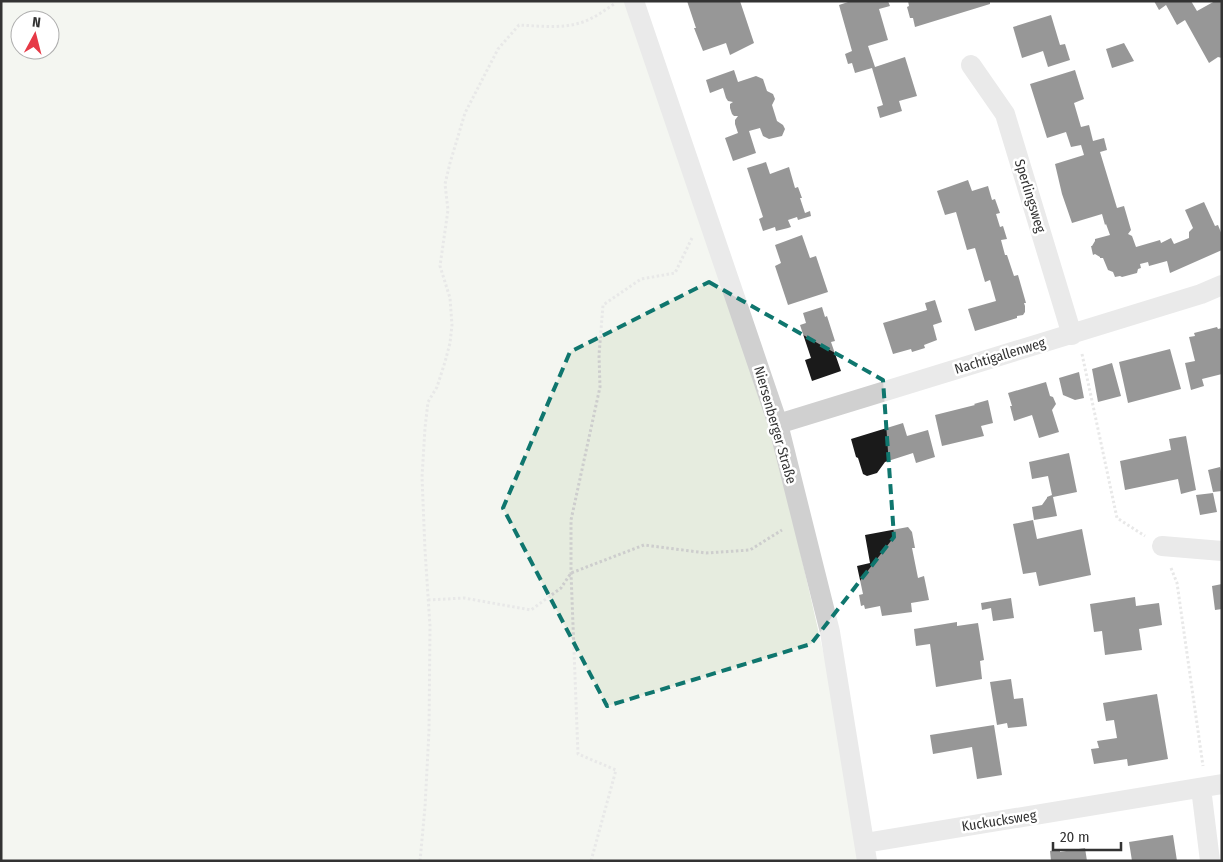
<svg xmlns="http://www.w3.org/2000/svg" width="1223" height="862" font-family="'Fira Sans Condensed',sans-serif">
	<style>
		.green { fill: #e6ecdf; fill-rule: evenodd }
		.building { fill: #1a1a1a }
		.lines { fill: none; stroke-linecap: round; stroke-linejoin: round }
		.path { stroke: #cdcdcd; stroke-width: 3; stroke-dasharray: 2.5 2.5; stroke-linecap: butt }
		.minor { stroke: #d0d0d0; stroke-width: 20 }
		.marked { fill: none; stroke: #0f766e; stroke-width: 4; stroke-dasharray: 10 6; stroke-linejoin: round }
		.labels { text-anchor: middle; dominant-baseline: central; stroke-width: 5; stroke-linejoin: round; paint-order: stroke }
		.street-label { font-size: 14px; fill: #333; stroke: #fff }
	</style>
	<rect width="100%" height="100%" fill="#fff"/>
	<!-- green -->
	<path class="green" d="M 1,1 L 633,1 L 773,433 L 867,843 L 869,861 L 1,861 ZM 20,20 L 50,20 L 50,50 L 20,50 Z"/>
	<!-- building -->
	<path class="building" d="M 687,1 L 740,1 L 754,43 L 730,55 L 726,43 L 703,51 L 694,28 L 696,28 Z
		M 851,1 L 888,1 L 890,6 L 879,9 L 888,40 L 868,46 L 875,67 L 905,57 L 917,96 L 899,101 L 902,111 L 880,118 L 877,107 L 883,105 L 872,68 L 855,73 L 852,63 L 848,64 L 845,54 L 852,51 L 839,5 Z
		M 908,1 L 990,1 L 990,4 L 915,27 L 913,18 L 910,18 L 907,7 L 909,6 Z
		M 1154,1 L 1191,1 L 1197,11 L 1215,1 L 1222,1 L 1222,58 L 1218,57 L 1209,63 L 1185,20 L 1177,25 L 1166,5 L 1159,10 Z
		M 1051,15 L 1060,45 L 1065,44 L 1070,60 L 1048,67 L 1043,51 L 1022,58 L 1013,27 Z
		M 1124,43 L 1134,61 L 1112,68 L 1106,49 Z
		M 734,70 L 738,82 L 756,76 L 763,79 L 767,91 L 773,94 L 775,99 L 772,105 L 777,121 L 783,125 L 785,129 L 782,136 L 769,139 L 763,136 L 760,128 L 749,131 L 756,153 L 733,161 L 725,138 L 738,133 L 735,124 L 735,120 L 738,116 L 734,116 L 732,114 L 730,108 L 730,104 L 733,102 L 728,101 L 726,98 L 723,88 L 710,93 L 706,80 Z
		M 1075,70 L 1084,99 L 1074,103 L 1081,127 L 1089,125 L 1093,141 L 1104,138 L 1107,150 L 1100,152 L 1117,208 L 1124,206 L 1131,230 L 1128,234 L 1132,236 L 1136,247 L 1160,240 L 1161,243 L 1171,238 L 1174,244 L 1189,238 L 1189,232 L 1193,228 L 1185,210 L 1204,202 L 1215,226 L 1218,225 L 1222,235 L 1222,250 L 1170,273 L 1167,261 L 1149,266 L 1148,262 L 1140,264 L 1141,268 L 1138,269 L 1137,273 L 1122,277 L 1120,276 L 1115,277 L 1113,272 L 1108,270 L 1103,258 L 1100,258 L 1100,257 L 1095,254 L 1093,255 L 1091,246 L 1092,246 L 1095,241 L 1095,239 L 1110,235 L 1106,224 L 1105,225 L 1102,214 L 1072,223 L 1062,194 L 1055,164 L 1084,155 L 1081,145 L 1071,147 L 1066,132 L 1047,138 L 1030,84 Z
		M 766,162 L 770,174 L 789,167 L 795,188 L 798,187 L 802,198 L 800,198 L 805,213 L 810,211 L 811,216 L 798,220 L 797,217 L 788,220 L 791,227 L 788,228 L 776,231 L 775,227 L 763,231 L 759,219 L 763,217 L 747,168 Z
		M 968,180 L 972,191 L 988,186 L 992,200 L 995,199 L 1000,213 L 996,214 L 1000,227 L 1003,226 L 1007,239 L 1001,240 L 1005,255 L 1007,255 L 1014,276 L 1018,275 L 1026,303 L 1024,303 L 1025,306 L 1025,312 L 1023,315 L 1017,316 L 1017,318 L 975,331 L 968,309 L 996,301 L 990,280 L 985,282 L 975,248 L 967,250 L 956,212 L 945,215 L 937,191 Z
		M 802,235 L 810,258 L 816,256 L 828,292 L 788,305 L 775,266 L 781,263 L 775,245 Z
		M 935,300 L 942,322 L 933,325 L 937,340 L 924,345 L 925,348 L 912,352 L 911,349 L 893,354 L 883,323 L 927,310 L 925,303 Z
		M 822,307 L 825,317 L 827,316 L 835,341 L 831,342 L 841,371 L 812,381 L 805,360 L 811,358 L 800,325 L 806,323 L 803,313 Z
		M 1217,327 L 1218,329 L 1222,328 L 1222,374 L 1202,379 L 1204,386 L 1191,390 L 1185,363 L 1195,361 L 1189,337 L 1195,336 L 1194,333 Z
		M 1170,349 L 1181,389 L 1128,403 L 1119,362 Z
		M 1112,363 L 1121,396 L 1098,402 L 1092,369 Z
		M 1079,372 L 1084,398 L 1075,400 L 1063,395 L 1059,378 Z
		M 1046,382 L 1050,396 L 1053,397 L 1056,404 L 1052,410 L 1059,432 L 1039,438 L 1032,415 L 1014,421 L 1010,406 L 1012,406 L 1008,393 Z
		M 988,400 L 993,423 L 981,426 L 984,436 L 942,446 L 935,415 L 975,405 L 974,404 Z
		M 903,423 L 907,436 L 928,430 L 935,457 L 916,463 L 913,453 L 885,462 L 877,473 L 867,476 L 863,474 L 858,458 L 856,457 L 851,439 Z
		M 1186,436 L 1196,490 L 1181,494 L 1178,479 L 1125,490 L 1120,461 L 1171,450 L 1169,439 Z
		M 1069,453 L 1077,492 L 1053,497 L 1057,516 L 1034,520 L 1032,507 L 1042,505 L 1047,498 L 1047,497 L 1052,495 L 1048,476 L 1032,479 L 1029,462 Z
		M 1220,467 L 1222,476 L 1222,491 L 1213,492 L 1208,470 Z
		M 1213,493 L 1217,512 L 1200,515 L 1196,495 Z
		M 1033,520 L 1037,539 L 1082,529 L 1091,575 L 1039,586 L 1036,572 L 1023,574 L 1013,524 Z
		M 908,527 L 912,532 L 915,548 L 912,548 L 918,578 L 924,576 L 929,600 L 911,603 L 912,612 L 882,616 L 880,606 L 865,609 L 864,605 L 861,606 L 859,595 L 863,594 L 857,566 L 870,563 L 865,535 Z
		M 1222,584 L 1222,609 L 1215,610 L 1212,586 Z
		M 1135,597 L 1136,606 L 1159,603 L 1162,625 L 1139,629 L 1142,650 L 1105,655 L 1102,631 L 1094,632 L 1090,604 Z
		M 1011,598 L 1014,618 L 993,621 L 991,608 L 982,610 L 981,603 Z
		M 957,622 L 957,626 L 978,623 L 984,660 L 980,661 L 982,679 L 936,687 L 930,644 L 916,646 L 914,629 Z
		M 1011,679 L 1014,699 L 1023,698 L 1027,726 L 1008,728 L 1007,723 L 997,725 L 990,682 Z
		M 1157,694 L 1168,759 L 1128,766 L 1127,759 L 1094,764 L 1091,749 L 1099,748 L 1097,741 L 1117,738 L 1114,720 L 1106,721 L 1103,703 Z
		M 994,725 L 1002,775 L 977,779 L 972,747 L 933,754 L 930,735 Z
		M 1173,835 L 1177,861 L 1132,861 L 1129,842 Z
		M 1085,848 L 1087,861 L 1051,861 L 1050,851 L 1060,849 L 1060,852 Z"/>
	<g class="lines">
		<!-- path -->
		<path class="path" d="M 1082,354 L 1117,518 L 1145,536
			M 1171,568 L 1177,583 L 1203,766
			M 428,600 L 464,598 L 531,610 L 561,588 L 571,573 L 644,545 L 706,553 L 750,550 L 782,530
			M 420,861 L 425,807 L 429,731 L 430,626 L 425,550 L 422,477 L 425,428 L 428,402 L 437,387 L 445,362 L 450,343 L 452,325 L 450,298 L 440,266 L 448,210 L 445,184 L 450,163 L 465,113 L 498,49 L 519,25 C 540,26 563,29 583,22 C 594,18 604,11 614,4
			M 591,861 L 616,770 L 578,754 L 571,573 L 571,520 L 600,387 L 599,355 L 603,305 L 641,279 L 675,273 L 692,238"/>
		<!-- minor -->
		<path class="minor" d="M 634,1 L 778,424 L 830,632 L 867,861
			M 971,65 L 1005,114 L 1072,335
			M 778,424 L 1201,294 L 1222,285
			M 1162,546 L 1222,551
			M 1201,788 L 1210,861
			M 865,843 L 1222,784"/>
	</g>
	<!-- marked area -->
	<path d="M0 0H1223V862H0ZM 709,282 L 883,380 L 894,537 L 811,644 L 607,706 L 503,508 L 570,352 Z" fill="#fff" fill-opacity=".55" fill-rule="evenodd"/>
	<path class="marked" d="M 709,282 L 883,380 L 894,537 L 811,644 L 607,706 L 503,508 L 570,352 Z"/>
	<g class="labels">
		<!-- street labels -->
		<g class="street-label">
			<text transform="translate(1030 196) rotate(73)">Sperlingsweg</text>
			<text transform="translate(1000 356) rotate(-17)">Nachtigallenweg</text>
			<text transform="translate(775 425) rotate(74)">Niersenberger Straße</text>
			<text transform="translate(999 821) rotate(-9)">Kuckucksweg</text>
		</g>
	</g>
	<!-- border -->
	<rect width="1223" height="862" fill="none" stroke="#333333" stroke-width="5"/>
	<!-- north arrow -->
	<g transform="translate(35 35) rotate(7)"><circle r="24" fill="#ffffff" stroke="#adadad"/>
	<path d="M0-4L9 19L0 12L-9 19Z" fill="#e63946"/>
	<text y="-8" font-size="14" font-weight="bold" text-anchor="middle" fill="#333333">N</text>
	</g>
	<!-- scale -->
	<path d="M1053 842v8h68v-8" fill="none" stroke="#333333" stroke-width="2.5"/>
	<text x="1060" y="842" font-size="15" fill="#333333" stroke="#ffffff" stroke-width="4" paint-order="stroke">20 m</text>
</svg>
